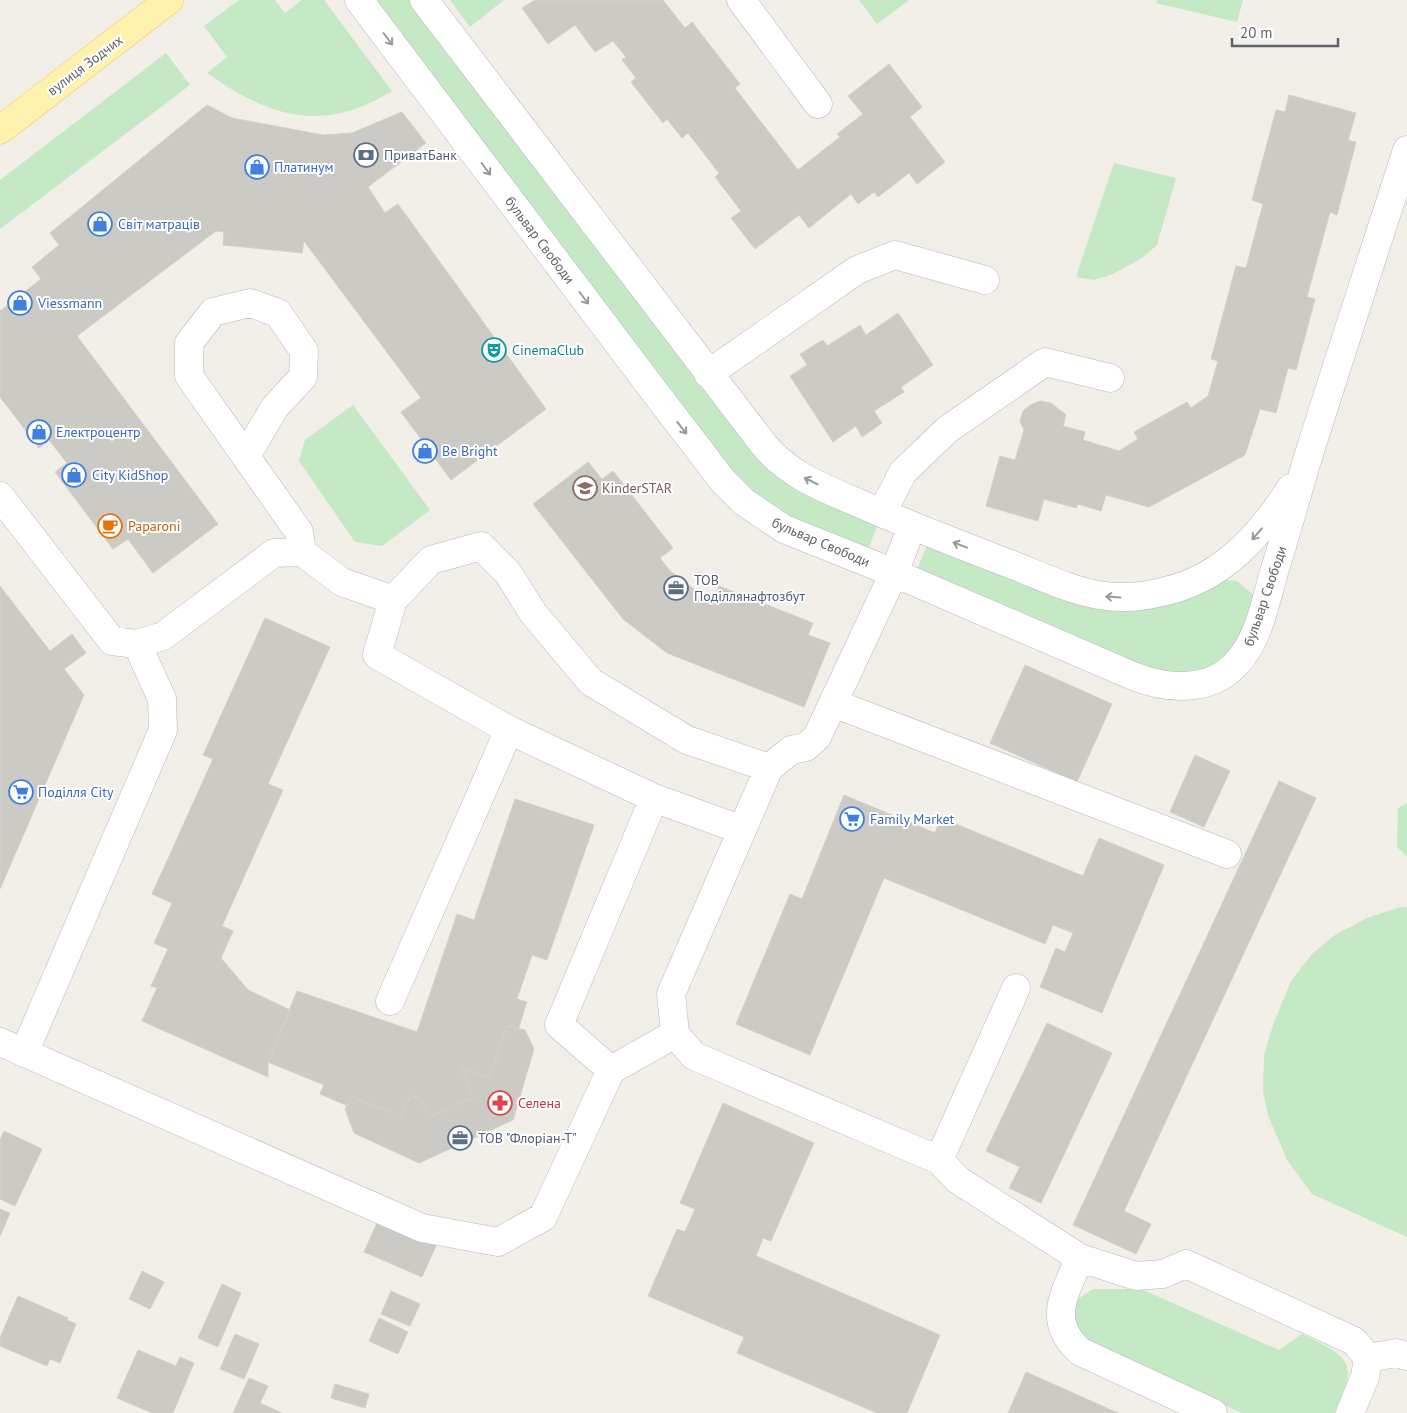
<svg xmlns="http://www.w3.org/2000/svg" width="1407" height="1413" font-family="'PT Sans',sans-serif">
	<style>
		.green { fill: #c5e8c5 }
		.building { fill: #cccac5; stroke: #d6d1c6 }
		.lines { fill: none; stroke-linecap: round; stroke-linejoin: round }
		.minor-casing { stroke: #b5b8bc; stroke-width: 29 }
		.major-casing { stroke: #f2c960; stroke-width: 29 }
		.minor { stroke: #fff; stroke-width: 28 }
		.major { stroke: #fff2af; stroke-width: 28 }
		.oneway { stroke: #979a9d }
		.labels { text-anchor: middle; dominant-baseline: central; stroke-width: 4; stroke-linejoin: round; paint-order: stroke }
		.street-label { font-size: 14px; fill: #5f6368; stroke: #fff }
		.service-label { font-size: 14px; fill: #4e5e75; stroke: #fff; text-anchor: start }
		.shop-label { font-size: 14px; fill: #366cbe; stroke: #fff; text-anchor: start }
		.culture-label { font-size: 14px; fill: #0d838f; stroke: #fff; text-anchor: start }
		.education-label { font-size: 14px; fill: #785e54; stroke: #fff; text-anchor: start }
		.food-label { font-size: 14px; fill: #c56008; stroke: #fff; text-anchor: start }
		.health-label { font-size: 14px; fill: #be3a42; stroke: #fff; text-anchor: start }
	</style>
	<rect width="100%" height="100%" fill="#f1efe8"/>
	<!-- green -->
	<path class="green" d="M 239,0 L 275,0 L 285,13 L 302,0 L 324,0 L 392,91 C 323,134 269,117 207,73 L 227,57 L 204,26 Z
		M 359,0 L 424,0 L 770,453 L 882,513 L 864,561 L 767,519 Z
		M 450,0 L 504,0 L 470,27 Z
		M 859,0 L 909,0 L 877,24 Z
		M 1157,0 L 1243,0 L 1237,22 L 1156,3 Z
		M 166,53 L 190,85 L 0,229 L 0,180 Z
		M 1114,163 L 1176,178 L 1157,245 L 1142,258 L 1113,274 L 1094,280 L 1076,277 Z
		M 353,405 L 430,510 L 382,546 L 355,542 L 299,461 L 305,440 Z
		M 932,534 L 1075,588 L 1220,579 L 1237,581 L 1258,599 L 1256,629 L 1192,685 L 912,581 Z
		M 1407,803 L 1407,857 L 1397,847 L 1398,808 Z
		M 1401,907 L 1407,907 L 1407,1237 L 1312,1194 L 1287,1160 L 1268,1115 L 1263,1092 L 1264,1055 L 1273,1025 L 1291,981 L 1312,954 L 1335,935 L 1367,918 Z
		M 1093,1289 L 1141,1289 L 1279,1350 L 1302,1334 C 1350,1357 1360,1363 1334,1413 L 1242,1413 L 1092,1348 L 1071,1319 L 1078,1299 Z"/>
	<!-- building -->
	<path class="building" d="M 535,0 L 663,0 L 685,28 L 692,22 L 740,84 L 735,88 L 798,170 L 840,137 L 837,134 L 863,114 L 848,96 L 889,64 L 922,107 L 910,117 L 945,162 L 917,184 L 909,173 L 878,197 L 874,192 L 858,204 L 851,194 L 809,228 L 799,215 L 755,249 L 731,218 L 741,211 L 715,177 L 719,173 L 688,133 L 682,138 L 667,119 L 663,123 L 631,82 L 636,78 L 622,60 L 626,57 L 613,41 L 595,52 L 575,25 L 548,44 L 522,8 Z
		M 1289,95 L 1356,113 L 1348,140 L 1356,142 L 1337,215 L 1330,212 L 1307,297 L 1315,299 L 1296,370 L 1288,368 L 1276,413 L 1260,409 L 1245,455 L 1149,507 L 1106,495 L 1101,511 L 1078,504 L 1076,508 L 1044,499 L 1038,521 L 986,506 L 1000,456 L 1015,460 L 1024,430 L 1020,421 L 1023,411 L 1030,405 L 1040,401 L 1051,403 L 1066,415 L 1063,426 L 1085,432 L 1083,440 L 1119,451 L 1138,439 L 1134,432 L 1187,402 L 1191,408 L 1208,396 L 1218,361 L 1211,359 L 1236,266 L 1246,268 L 1263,204 L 1252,200 L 1276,110 L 1285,112 Z
		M 207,105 L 232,118 L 323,135 L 352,133 L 402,112 L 426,143 L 368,187 L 385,213 L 398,204 L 546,409 L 451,480 L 401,412 L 421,398 L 304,241 L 302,253 L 223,245 L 224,232 L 216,231 L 77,336 L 218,524 L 153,573 L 128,539 L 113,549 L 55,472 L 67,463 L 49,440 L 39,448 L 0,397 L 0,311 L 41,279 L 32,267 L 59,245 L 50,233 Z
		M 898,313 L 933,365 L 901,387 L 904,392 L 874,411 L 882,423 L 862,437 L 856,426 L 833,442 L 790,376 L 807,365 L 800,354 L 823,340 L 827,346 L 860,325 L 866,335 Z
		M 588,462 L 602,479 L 613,471 L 673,548 L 660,558 L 670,571 L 699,593 L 714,600 L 719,586 L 813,623 L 808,635 L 830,643 L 804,707 L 667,653 L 623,619 L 533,504 Z
		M 0,586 L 50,651 L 72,634 L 86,653 L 64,669 L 84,695 L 0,889 Z
		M 265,618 L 330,647 L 268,784 L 283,790 L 222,926 L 233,931 L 221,958 L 248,990 L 290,1010 L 268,1062 L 268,1077 L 142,1021 L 157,988 L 151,986 L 168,949 L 154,943 L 172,903 L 152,894 L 213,759 L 203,755 Z
		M 1025,665 L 1112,704 L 1077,782 L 990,743 Z
		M 1195,755 L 1230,771 L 1204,827 L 1170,812 Z
		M 1279,781 L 1316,798 L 1124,1211 L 1151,1224 L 1136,1254 L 1073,1225 Z
		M 844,795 L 935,833 L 941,818 L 1083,876 L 1099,838 L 1164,865 L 1102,1013 L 1040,987 L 1056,948 L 1065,952 L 1073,933 L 1053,925 L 1045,944 L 884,878 L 810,1055 L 736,1024 L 790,894 L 802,899 Z
		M 515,799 L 594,825 L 547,960 L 532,955 L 517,999 L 527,1002 L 518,1030 L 507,1026 L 490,1078 L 461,1068 L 473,1098 L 429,1117 L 422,1100 L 411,1095 L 401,1117 L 352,1097 L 348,1106 L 320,1094 L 324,1085 L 268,1062 L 297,991 L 417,1032 L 457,914 L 474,920 Z
		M 1047,1023 L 1112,1053 L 1041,1203 L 1009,1188 L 1020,1167 L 986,1151 Z
		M 507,1026 L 525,1030 L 534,1049 L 513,1120 L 419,1163 L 354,1133 L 345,1109 L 352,1097 L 401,1117 L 411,1095 L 422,1100 L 429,1117 L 473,1098 L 461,1068 L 490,1078 Z
		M 723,1103 L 814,1143 L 771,1241 L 763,1238 L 756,1256 L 940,1335 L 907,1413 L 877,1413 L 737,1353 L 744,1337 L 648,1296 L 677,1229 L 685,1232 L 695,1209 L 680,1203 Z
		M 4,1131 L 42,1149 L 15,1206 L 0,1199 L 0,1140 Z
		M 0,1209 L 10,1213 L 0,1236 Z
		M 381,1214 L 439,1239 L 422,1277 L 364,1252 Z
		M 142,1271 L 164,1282 L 150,1309 L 129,1299 Z
		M 222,1284 L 241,1293 L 218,1347 L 198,1338 Z
		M 391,1291 L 420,1304 L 410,1326 L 381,1314 Z
		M 18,1296 L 68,1318 L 67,1320 L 76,1324 L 60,1363 L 50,1359 L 47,1366 L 0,1346 L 0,1338 Z
		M 379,1318 L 408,1332 L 398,1354 L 369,1341 Z
		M 235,1334 L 259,1344 L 244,1379 L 220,1369 Z
		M 138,1350 L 176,1366 L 180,1357 L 194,1363 L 173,1413 L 152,1413 L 117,1398 Z
		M 1026,1372 L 1118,1413 L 1008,1413 Z
		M 249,1378 L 268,1386 L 260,1403 L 282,1413 L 233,1413 Z
		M 335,1384 L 369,1394 L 365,1408 L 331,1398 Z"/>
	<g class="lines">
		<!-- minor casing -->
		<g class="minor-casing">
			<path id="minor" d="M 359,0 L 654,391 L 723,481 L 744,502 L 784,529 L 894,573 L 1133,676 C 1166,689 1208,693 1235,665 C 1259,641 1265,603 1274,572 C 1285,537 1295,502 1305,467 C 1338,361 1373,256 1407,150
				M 424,0 L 764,445 C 791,478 832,491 870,508 C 916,528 963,546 1010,564 C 1039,575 1069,590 1099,595 C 1122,599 1144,597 1166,591 C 1223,578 1261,534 1291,488
				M 741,0 L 818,104
				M 708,374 L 857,270 L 895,255 L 985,280
				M 246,456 L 275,407 L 303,377 L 304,351 L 278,313 L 250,303 L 213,312 L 189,343 L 189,376 L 299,532 L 302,552
				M 0,496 L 112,641 L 137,644 L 163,636 L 274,553 L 302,552 L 342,582 L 393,600 L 431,560 L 481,546 L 508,573 L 533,613 L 591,682 L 687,740 L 769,768 L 791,750 L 806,747 L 817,737 L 894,573 L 912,526
				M 882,513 L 903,472 L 948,429 L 1045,362 L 1110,378
				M 833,703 L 1227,854
				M 509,730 L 654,798 L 742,830
				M 769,768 L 671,994 L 675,1034 L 694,1056 L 939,1160 L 958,1180 L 1080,1258 L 1136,1276 L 1163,1274 L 1186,1264 L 1354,1341 L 1368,1358 L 1365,1377 L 1350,1413
				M 654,798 L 559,1025 L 611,1070 L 675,1034
				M 390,1001 L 509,730 L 377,655 L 393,600
				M 0,1042 L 422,1228 L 498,1242 L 543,1217 L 611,1070
				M 24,1053 L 163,730 L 162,699 L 137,644
				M 939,1160 L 1016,988
				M 1080,1258 C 1064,1294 1046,1322 1081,1352 L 1213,1413
				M 1368,1358 L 1396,1353 L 1407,1356"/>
		</g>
		<!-- major casing -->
		<g class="major-casing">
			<path id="major" d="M 0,130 L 169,0"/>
		</g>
		<!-- minor -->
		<use href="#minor" class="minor"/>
		<!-- major -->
		<use href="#major" class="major"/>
	</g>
	<!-- one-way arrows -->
	<defs><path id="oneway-shaft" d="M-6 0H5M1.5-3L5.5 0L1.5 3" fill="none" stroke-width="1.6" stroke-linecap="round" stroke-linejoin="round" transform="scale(1.25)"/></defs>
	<g class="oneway">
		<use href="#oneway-shaft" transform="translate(388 39) rotate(53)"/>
		<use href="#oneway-shaft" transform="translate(486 169) rotate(53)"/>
		<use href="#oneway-shaft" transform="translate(584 298) rotate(53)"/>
		<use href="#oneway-shaft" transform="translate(682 428) rotate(52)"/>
		<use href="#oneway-shaft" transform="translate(811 481) rotate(-154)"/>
		<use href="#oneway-shaft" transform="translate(1257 534) rotate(131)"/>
		<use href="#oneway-shaft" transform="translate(960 545) rotate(-159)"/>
		<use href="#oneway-shaft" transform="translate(1113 597) rotate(-176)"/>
	</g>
	<!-- icons -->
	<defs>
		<g id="bank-ring" transform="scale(1.25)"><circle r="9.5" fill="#fff" stroke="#5c6f8a" stroke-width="1.5"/><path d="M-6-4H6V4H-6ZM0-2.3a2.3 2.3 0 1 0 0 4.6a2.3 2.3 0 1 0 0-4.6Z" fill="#5c6f8a"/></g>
		<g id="shop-ring" transform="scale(1.25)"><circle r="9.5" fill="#fff" stroke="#3f7fe0" stroke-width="1.5"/><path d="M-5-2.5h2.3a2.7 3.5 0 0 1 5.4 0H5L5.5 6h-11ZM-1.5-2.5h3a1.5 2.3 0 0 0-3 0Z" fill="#3f7fe0"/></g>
		<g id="theatre-ring" transform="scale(1.25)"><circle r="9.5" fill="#fff" stroke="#0f9aa8" stroke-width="1.5"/><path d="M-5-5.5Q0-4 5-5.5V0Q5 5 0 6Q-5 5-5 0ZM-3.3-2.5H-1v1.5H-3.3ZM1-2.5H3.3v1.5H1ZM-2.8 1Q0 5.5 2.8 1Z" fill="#0f9aa8"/></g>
		<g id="school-ring" transform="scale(1.25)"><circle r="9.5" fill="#fff" stroke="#8d6e63" stroke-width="1.5"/><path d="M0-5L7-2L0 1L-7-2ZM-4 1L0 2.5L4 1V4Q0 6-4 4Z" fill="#8d6e63"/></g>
		<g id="cafe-ring" transform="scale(1.25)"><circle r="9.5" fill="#fff" stroke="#e8710a" stroke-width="1.5"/><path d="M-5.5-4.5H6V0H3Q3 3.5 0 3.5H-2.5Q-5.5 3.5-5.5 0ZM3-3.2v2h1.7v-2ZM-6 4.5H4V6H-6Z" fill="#e8710a"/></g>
		<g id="office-ring" transform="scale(1.25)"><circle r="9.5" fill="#fff" stroke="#5c6f8a" stroke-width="1.5"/><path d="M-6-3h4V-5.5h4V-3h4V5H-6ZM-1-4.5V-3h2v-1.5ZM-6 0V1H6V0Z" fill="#5c6f8a"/></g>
		<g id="supermarket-ring" transform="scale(1.25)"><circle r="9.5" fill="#fff" stroke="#3f7fe0" stroke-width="1.5"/><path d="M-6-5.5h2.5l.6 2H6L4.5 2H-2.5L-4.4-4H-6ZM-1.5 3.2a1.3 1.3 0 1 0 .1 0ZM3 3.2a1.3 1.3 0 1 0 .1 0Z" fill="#3f7fe0"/></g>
		<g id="pharmacy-ring" transform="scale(1.25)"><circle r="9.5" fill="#fff" stroke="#e0444e" stroke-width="1.5"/><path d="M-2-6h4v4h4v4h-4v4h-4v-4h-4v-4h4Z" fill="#e0444e"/></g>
	</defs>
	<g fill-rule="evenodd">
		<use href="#bank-ring" x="366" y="155"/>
		<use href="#shop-ring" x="257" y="167"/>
		<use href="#shop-ring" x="100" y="224"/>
		<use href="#shop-ring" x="20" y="303"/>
		<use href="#theatre-ring" x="494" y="350"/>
		<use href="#shop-ring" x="39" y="432"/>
		<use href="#shop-ring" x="425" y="451"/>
		<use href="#shop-ring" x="74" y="475"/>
		<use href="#school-ring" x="585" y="488"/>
		<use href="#cafe-ring" x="110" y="526"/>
		<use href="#office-ring" x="676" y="588"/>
		<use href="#supermarket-ring" x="21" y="792"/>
		<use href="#supermarket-ring" x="852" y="819"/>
		<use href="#pharmacy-ring" x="500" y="1103"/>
		<use href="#office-ring" x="460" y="1138"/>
	</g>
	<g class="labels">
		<!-- street labels -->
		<g class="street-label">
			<text transform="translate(85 65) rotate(-37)">вулиця Зодчих</text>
			<text transform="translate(540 240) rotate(53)">бульвар Свободи</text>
			<text transform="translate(821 542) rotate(23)">бульвар Свободи</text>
			<text transform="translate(1265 596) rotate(-71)">бульвар Свободи</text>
		</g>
		<!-- service labels -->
		<g class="service-label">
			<text x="384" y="155">ПриватБанк</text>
			<text x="694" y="580">ТОВ<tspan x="694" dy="16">Поділлянафтозбут</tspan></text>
			<text x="478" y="1138">ТОВ "Флоріан-Т"</text>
		</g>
		<!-- shop labels -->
		<g class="shop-label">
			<text x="274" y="167">Платинум</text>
			<text x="118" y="224">Світ матраців</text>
			<text x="38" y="303">Viessmann</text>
			<text x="56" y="432">Електроцентр</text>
			<text x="442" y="451">Be Bright</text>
			<text x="92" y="475">City KidShop</text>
			<text x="38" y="792">Поділля City</text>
			<text x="870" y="819">Family Market</text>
		</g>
		<!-- culture labels -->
		<g class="culture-label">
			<text x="512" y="350">CinemaClub</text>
		</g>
		<!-- education labels -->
		<g class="education-label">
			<text x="602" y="488">KinderSTAR</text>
		</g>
		<!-- food labels -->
		<g class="food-label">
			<text x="128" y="526">Paparoni</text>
		</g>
		<!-- health labels -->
		<g class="health-label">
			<text x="518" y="1103">Селена</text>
		</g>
	</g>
	<!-- scale -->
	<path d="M1232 38v8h106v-8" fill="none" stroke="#5f6368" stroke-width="2.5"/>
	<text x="1240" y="38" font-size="15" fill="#5f6368" stroke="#ffffff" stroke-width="4" paint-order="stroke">20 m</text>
</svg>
